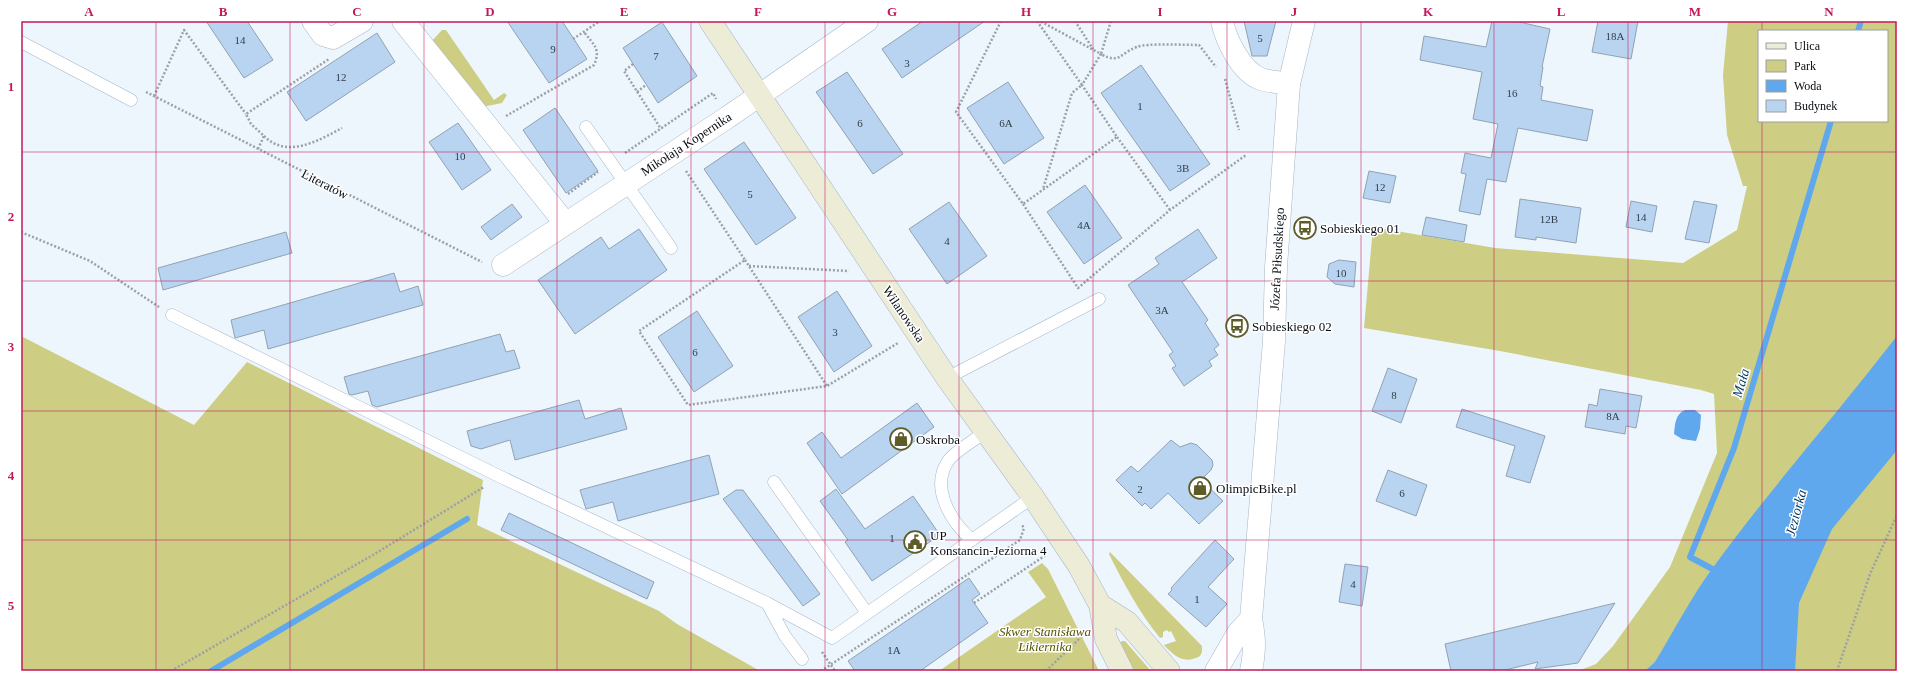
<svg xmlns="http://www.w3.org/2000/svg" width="1918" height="692" font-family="'Times New Roman',serif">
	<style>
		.green { fill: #cdcd83; fill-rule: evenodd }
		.water { fill: #5fa8ed }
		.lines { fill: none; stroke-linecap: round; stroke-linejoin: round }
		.stream { stroke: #5fa8ed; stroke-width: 6 }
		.building { fill: #b8d4f0; stroke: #90a2b3 }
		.service-casing { stroke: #a4b6c8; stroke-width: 13 }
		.minor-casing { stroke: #a4b6c8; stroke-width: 23 }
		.tertiary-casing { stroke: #a4b6c8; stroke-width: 23 }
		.secondary-casing { stroke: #a4b6c8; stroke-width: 23 }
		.path { stroke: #9aa1a8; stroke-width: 2.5; stroke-dasharray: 2 2; stroke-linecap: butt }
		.service { stroke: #fff; stroke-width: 12 }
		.minor { stroke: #fff; stroke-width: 22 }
		.tertiary { stroke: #fff; stroke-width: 22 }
		.secondary { stroke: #ececd7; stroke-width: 22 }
		.grid { fill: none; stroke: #c2185b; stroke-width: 1; stroke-opacity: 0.55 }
		.labels { text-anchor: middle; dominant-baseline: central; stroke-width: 3; stroke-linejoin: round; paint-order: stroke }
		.number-label { font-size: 11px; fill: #323e4a }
		.street-label { font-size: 13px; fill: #060c12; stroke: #fff }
		.poi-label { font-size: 13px; fill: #060c12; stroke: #fff; text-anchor: start }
		.park-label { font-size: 13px; font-style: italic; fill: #565401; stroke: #fff }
		.water-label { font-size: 14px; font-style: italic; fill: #033c68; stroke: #fff }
		.neatline { fill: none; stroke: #c2185b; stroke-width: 1.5 }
		.grid-label { font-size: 13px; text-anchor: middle; font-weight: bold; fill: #c2185b }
	</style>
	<rect width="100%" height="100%" fill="#eef6fd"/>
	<!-- green -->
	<path class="green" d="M 1728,21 L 1897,21 L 1897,671 L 1578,671 L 1596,664 L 1613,646 L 1670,567 L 1717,453 L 1714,394 L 1701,390 L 1500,351 L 1364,328 L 1373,227 L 1495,248 L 1683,263 L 1737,230 L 1747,186 L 1743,186 L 1727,135 L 1723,75 ZM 1759,31 L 1887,31 L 1887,121 L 1759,121 Z
		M 442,30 L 446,30 L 494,100 L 504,93 L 507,95 L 502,103 L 482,107 L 431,42 Z
		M 21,336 L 194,425 L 247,362 L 483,480 L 477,525 L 659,611 L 677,624 L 760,671 L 21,671 Z
		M 1110,552 L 1202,646 L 1202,652 L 1200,656 C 1184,665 1174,656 1164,645 L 1176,641 L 1171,631 L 1169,632 L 1167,630 L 1163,632 L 1163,637 L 1160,638 C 1139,612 1124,584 1109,554 Z
		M 1042,563 L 1048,569 L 1099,671 L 939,671 L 1046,597 L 1028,572 Z
		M 1122,641 L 1125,641 L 1151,671 L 1134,671 L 1120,643 Z"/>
	<!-- water -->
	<path class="water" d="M 1897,336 L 1897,450 L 1832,529 L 1799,603 L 1795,671 L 1645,671 L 1655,662 C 1674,631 1690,599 1712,569 C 1770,489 1836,415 1897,336 Z
		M 1685,410 L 1695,410 L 1701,415 L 1700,429 L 1696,441 L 1682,439 L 1674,434 C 1675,425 1675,414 1685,410 Z"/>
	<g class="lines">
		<!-- stream -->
		<path class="stream" d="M 1858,31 L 1861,21
			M 1718,572 L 1690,557 L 1734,448 L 1831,121
			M 211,671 L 467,519"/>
	</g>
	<!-- building -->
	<path class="building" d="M 206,21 L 247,21 L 273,60 L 244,78 Z
		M 507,21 L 562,21 L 587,59 L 549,83 Z
		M 923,21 L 985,21 L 902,78 L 882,49 Z
		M 1244,21 L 1276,21 L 1267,56 L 1252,56 Z
		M 1492,21 L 1515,21 L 1550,29 L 1542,67 L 1543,67 L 1540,86 L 1543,87 L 1541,100 L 1593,110 L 1587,141 L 1518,128 L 1506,182 L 1487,179 L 1480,215 L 1459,211 L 1466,174 L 1461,173 L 1465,153 L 1491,158 L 1498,124 L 1473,119 L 1482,72 L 1420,60 L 1424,36 L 1486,47 Z
		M 1598,21 L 1638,21 L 1631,59 L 1592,52 Z
		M 662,22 L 697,76 L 658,103 L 623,48 Z
		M 377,33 L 395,62 L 306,121 L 287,92 Z
		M 1141,65 L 1210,164 L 1170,191 L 1101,93 Z
		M 847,72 L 903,154 L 873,174 L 816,92 Z
		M 1008,82 L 1044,138 L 1004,164 L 967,108 Z
		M 555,108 L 598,171 L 566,193 L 523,130 Z
		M 458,123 L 491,170 L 462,190 L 429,142 Z
		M 744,142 L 796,218 L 756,245 L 704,169 Z
		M 1369,171 L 1396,176 L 1390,203 L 1363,198 Z
		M 1085,185 L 1122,238 L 1084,264 L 1047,212 Z
		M 1520,199 L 1581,208 L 1576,243 L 1536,237 L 1536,240 L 1515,237 Z
		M 1631,201 L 1657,206 L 1652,232 L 1626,227 Z
		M 1694,201 L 1717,205 L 1709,243 L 1685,239 Z
		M 949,202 L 987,256 L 947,284 L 909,229 Z
		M 512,204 L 522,217 L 491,240 L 481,227 Z
		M 1426,217 L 1467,225 L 1464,242 L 1422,235 Z
		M 639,229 L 667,270 L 575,334 L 538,280 L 601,237 L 609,249 Z
		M 1198,229 L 1217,258 L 1182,282 L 1208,320 L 1205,323 L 1219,345 L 1214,349 L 1218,355 L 1209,361 L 1212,366 L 1184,386 L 1172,368 L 1176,366 L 1169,355 L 1173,352 L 1128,285 L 1159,264 L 1155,258 Z
		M 286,232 L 292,253 L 163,290 L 158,268 Z
		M 1339,260 L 1356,262 L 1354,287 L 1335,284 L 1327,277 L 1329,264 Z
		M 394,273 L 400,292 L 418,286 L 423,305 L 268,349 L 264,330 L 235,338 L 231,320 Z
		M 837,291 L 872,346 L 834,372 L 798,317 Z
		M 697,311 L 733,366 L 694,392 L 658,337 Z
		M 500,334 L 506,352 L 514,350 L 520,368 L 377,407 L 372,405 L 368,391 L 352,395 L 349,394 L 344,377 Z
		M 1388,368 L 1417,379 L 1401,423 L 1372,411 Z
		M 1600,389 L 1642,396 L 1636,428 L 1626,426 L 1625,434 L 1585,427 L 1589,404 L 1597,406 Z
		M 579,400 L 585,419 L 621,408 L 627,429 L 515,460 L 510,440 L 481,449 L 471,446 L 467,431 Z
		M 917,403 L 934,427 L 842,494 L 807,443 L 822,432 L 841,458 Z
		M 1462,409 L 1545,436 L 1530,483 L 1506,476 L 1515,446 L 1456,427 Z
		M 1171,440 L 1180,447 L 1191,443 L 1197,445 L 1212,460 L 1213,465 L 1211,470 L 1201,480 L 1223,501 L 1199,524 L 1168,493 L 1151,509 L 1145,503 L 1142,506 L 1116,480 L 1131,466 L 1138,472 Z
		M 709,455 L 719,494 L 618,521 L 613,502 L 586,509 L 580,490 Z
		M 1388,470 L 1427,485 L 1416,516 L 1376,501 Z
		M 836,489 L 865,529 L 913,496 L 940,535 L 872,581 L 845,542 L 848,540 L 820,501 Z
		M 736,490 L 743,490 L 820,594 L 803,606 L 723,499 Z
		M 509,513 L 654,582 L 647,599 L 501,530 Z
		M 1215,540 L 1234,559 L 1208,587 L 1227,604 L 1206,627 L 1168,594 L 1172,590 L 1171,588 Z
		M 1345,564 L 1368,567 L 1362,606 L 1339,602 Z
		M 969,578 L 980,594 L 972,600 L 988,623 L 920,671 L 855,671 L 848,661 Z
		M 1615,603 L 1578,663 L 1535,669 L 1538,662 L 1501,671 L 1451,671 L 1445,644 Z"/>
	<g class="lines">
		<!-- service casing -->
		<g class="service-casing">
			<path id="service" d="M 21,42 L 131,100
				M 586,127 L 671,248
				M 172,315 L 501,477 L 767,603 L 832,638 L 1033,497
				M 947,378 L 1099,299
				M 774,482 L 867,613
				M 972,540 C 951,522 930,488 948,461 C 955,451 975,440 985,432
				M 767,603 L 785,636 L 802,659"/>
		</g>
		<!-- minor casing -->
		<g class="minor-casing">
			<path id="minor" d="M 313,21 L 323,35 L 333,38 L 362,21
				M 403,21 L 565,223
				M 1222,21 C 1226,40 1241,72 1261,79 C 1269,82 1280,82 1289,84
				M 503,265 L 728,117 L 867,21"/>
		</g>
		<!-- tertiary casing -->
		<g class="tertiary-casing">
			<path id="tertiary" d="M 1216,671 L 1238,633 L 1251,619
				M 1251,671 C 1255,651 1255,639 1251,619 L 1274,341 L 1276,267 L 1289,84 L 1304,21"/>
		</g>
		<!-- secondary casing -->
		<g class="secondary-casing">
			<path id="secondary" d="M 710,21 L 947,378 L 1033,497 L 1079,566 L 1100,605 L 1106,639 L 1122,671
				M 1100,605 L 1127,622 L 1169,671"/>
		</g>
		<!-- path -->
		<path class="path" d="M 1001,21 L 956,112 L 1023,204 L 1117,137 L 1082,85 L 1101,54 L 1040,21
			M 1037,21 L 1082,85 L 1072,93 L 1043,189
			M 1075,21 L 1093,49
			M 1111,21 L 1101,54 C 1120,65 1121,52 1137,47 C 1145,43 1187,45 1199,45 L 1216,67
			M 573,39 L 600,21
			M 633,64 L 624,71 L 661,129
			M 1225,79 L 1239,130
			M 146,92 L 482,262
			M 637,92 L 646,85
			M 154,96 L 184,30 L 246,114
			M 506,116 L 594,65 C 601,49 594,45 584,32
			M 264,136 C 287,159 318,141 342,128
			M 1117,137 L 1170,210
			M 258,149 L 264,136 L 251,124 L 246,114 L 329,59
			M 625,153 L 713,93 L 716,99
			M 686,171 L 745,260 L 639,331 L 688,405 L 827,386 L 898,343
			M 568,194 L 598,172
			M 1023,204 L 1078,288 L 1170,210 L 1246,155
			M 21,232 L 90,261 L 159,307
			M 745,260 L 827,386
			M 749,266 L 849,271
			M 974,603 L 1046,555
			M 822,652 L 835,671
			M 171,671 L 373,555 L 484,487
			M 821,671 L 1020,540 L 1024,528 L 1022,525
			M 1046,671 L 1083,635
			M 1837,671 L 1870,574 L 1897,515"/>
		<!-- service -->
		<use href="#service" class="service"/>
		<!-- minor -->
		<use href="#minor" class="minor"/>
		<!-- tertiary -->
		<use href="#tertiary" class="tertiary"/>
		<!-- secondary -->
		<use href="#secondary" class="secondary"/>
	</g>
	<!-- grid -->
	<path class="grid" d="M 156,21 L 156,671M 290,21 L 290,671M 424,21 L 424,671M 557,21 L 557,671M 691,21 L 691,671M 825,21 L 825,671M 959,21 L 959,671M 1093,21 L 1093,671M 1227,21 L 1227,671M 1361,21 L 1361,671M 1494,21 L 1494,671M 1628,21 L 1628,671M 1762,21 L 1762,31M 1762,121 L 1762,671M 21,152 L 1897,152M 21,281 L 1897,281M 21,411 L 1897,411M 21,540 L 1897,540"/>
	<!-- icons -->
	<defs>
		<g id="bus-ring" transform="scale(1.15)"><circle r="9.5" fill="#fff" stroke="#5d5c29" stroke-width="1.5"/><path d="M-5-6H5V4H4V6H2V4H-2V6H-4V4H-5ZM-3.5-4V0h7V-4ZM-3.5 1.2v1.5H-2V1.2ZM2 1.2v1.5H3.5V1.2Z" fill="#5d5c29"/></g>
		<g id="shop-ring" transform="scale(1.15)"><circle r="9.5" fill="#fff" stroke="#5d5c29" stroke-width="1.5"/><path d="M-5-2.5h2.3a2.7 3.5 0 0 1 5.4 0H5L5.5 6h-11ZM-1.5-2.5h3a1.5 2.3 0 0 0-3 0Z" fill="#5d5c29"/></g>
		<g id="civic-ring" transform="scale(1.15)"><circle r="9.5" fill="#fff" stroke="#5d5c29" stroke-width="1.5"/><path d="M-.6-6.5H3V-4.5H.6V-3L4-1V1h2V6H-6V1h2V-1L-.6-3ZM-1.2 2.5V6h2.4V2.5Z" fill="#5d5c29"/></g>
	</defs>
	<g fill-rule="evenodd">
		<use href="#bus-ring" x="1305" y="228"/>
		<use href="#bus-ring" x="1237" y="326"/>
		<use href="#shop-ring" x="901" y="439"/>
		<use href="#shop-ring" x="1200" y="488"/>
		<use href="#civic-ring" x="915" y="542"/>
	</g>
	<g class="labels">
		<!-- number labels -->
		<g class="number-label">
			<text x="1615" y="36">18A</text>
			<text x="1260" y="38">5</text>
			<text x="240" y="40">14</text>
			<text x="553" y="49">9</text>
			<text x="656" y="56">7</text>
			<text x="907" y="63">3</text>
			<text x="341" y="77">12</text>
			<text x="1512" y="93">16</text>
			<text x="1140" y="106">1</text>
			<text x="860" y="123">6</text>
			<text x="1006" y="123">6A</text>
			<text x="460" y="156">10</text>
			<text x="1183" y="168">3B</text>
			<text x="1380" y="187">12</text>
			<text x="750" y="194">5</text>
			<text x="1641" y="217">14</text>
			<text x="1549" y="219">12B</text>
			<text x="1084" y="225">4A</text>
			<text x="947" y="241">4</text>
			<text x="1341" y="273">10</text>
			<text x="1162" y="310">3A</text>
			<text x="835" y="332">3</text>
			<text x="695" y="352">6</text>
			<text x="1394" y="395">8</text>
			<text x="1613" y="416">8A</text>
			<text x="1140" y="489">2</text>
			<text x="1402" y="493">6</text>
			<text x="892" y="538">1</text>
			<text x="1353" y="584">4</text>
			<text x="1197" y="599">1</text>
			<text x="894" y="650">1A</text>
		</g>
		<!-- street labels -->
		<g class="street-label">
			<text transform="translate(686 144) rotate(-33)">Mikołaja Kopernika</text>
			<text transform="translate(325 184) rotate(27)">Literatów</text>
			<text transform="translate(1277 259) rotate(-87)">Józefa Piłsudskiego</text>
			<text transform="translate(904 314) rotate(56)">Wilanowska</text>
		</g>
		<!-- poi labels -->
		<g class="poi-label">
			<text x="1320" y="228">Sobieskiego 01</text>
			<text x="1252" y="326">Sobieskiego 02</text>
			<text x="916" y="439">Oskroba</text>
			<text x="1216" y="488">OlimpicBike.pl</text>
			<text x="930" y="535">UP<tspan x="930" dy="15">Konstancin-Jeziorna 4</tspan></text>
		</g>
		<!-- park labels -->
		<g class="park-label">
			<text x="1045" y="631">Skwer Stanisława<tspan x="1045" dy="15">Likiernika</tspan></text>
		</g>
		<!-- water labels -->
		<g class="water-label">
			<text transform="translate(1741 383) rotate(-73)">Mała</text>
			<text transform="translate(1796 513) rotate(-75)">Jeziorka</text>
		</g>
	</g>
	<!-- border -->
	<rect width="1918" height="692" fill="none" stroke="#ffffff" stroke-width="44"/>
	<!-- legend -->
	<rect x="1758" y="30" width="130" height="92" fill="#ffffff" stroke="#9b9ea0"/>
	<rect x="1766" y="43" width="20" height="6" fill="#ececd7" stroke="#9b9ea0"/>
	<text x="1794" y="50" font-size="12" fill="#060c12">Ulica</text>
	<rect x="1766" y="60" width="20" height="12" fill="#cdcd83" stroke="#9b9ea0"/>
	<text x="1794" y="70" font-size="12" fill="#060c12">Park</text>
	<rect x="1766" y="80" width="20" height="12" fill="#5fa8ed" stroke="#9b9ea0"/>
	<text x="1794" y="90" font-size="12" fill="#060c12">Woda</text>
	<rect x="1766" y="100" width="20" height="12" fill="#b8d4f0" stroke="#9b9ea0"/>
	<text x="1794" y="110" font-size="12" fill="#060c12">Budynek</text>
	<rect x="22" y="22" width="1874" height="648" class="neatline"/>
	<g class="grid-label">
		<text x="89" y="16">A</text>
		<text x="223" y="16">B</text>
		<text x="357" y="16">C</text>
		<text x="490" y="16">D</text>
		<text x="624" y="16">E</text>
		<text x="758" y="16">F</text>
		<text x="892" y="16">G</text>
		<text x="1026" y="16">H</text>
		<text x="1160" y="16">I</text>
		<text x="1294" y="16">J</text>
		<text x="1428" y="16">K</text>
		<text x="1561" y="16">L</text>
		<text x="1695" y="16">M</text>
		<text x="1829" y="16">N</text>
		<text x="11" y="91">1</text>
		<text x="11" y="221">2</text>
		<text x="11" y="351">3</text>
		<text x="11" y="480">4</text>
		<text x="11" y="610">5</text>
	</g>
</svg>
